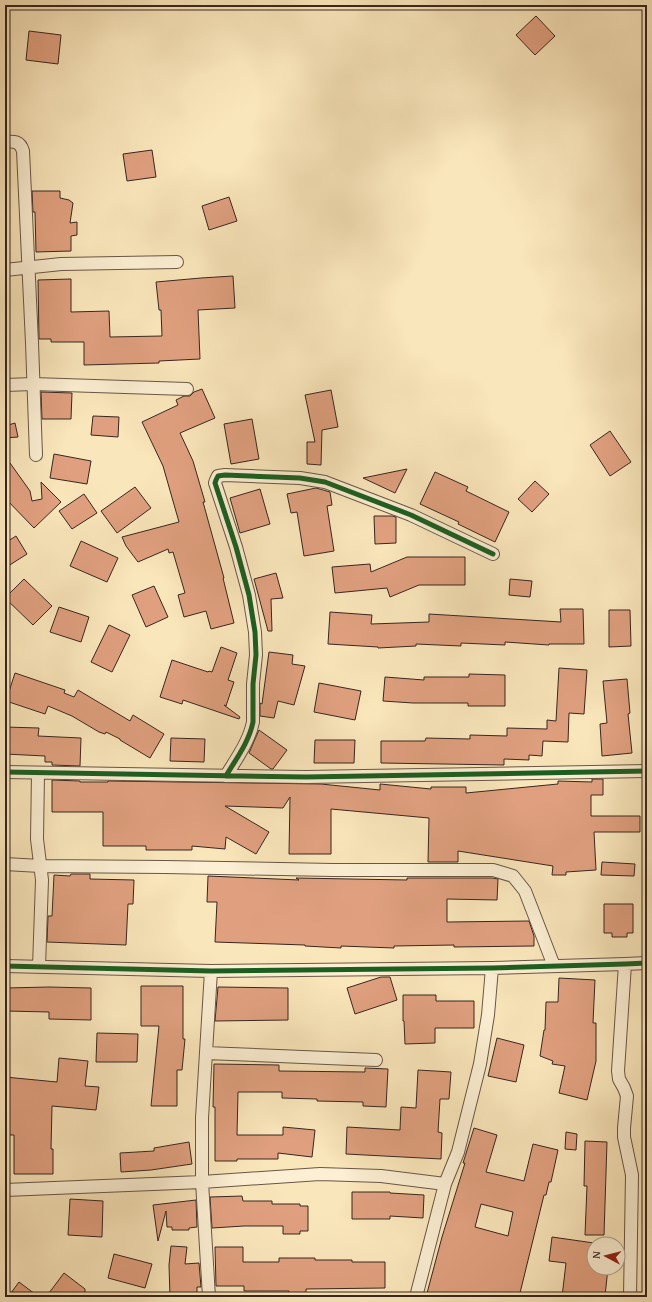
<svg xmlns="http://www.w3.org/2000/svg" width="652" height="1302" font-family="'Gentium Book Plus',serif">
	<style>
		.building { fill: #e0a07f; stroke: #37261f; fill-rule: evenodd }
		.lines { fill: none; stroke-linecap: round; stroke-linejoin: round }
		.street-casing { stroke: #685646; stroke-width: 14 }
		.street { stroke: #fcefd3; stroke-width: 12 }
		.cycleway-casing { stroke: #fcefd3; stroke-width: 8 }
		.cycleway { stroke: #1b5e20; stroke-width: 5 }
	</style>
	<rect width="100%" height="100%" fill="#fae6bb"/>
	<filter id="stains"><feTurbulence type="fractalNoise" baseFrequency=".005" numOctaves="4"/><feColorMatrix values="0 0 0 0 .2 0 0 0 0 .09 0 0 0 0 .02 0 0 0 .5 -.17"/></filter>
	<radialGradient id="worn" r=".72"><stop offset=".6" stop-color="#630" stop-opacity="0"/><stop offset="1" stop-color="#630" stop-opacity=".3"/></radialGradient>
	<!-- building -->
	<path class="building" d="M 536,16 L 555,36 L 535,55 L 516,35 Z
		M 29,31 L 61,35 L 58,64 L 26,60 Z
		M 152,150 L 156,177 L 127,181 L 123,154 Z
		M 32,191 L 60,191 L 60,198 L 69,200 L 73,203 L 70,223 L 77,222 L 77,235 L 71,236 L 71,251 L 36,252 L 35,212 L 33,212 Z
		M 229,197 L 237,221 L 209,230 L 202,206 Z
		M 233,276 L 235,308 L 198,310 L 200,359 L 159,361 L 159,363 L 84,365 L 84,342 L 51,342 L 51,339 L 39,339 L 38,280 L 71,279 L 71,312 L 109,311 L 110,337 L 162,336 L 161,310 L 159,310 L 156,282 L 201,278 Z
		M 202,389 L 215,418 L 180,433 L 193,461 L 205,502 L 203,502 L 224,578 L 223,578 L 234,623 L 211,629 L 206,611 L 184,617 L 178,595 L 185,593 L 173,552 L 169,553 L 168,549 L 138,562 L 126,546 L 122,537 L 179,522 L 163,466 L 142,422 L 178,405 L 176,400 L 184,396 L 190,396 L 194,392 Z
		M 331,390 L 338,427 L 322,430 L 321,465 L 307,464 L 307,442 L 315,442 L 305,395 Z
		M 41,392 L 72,393 L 71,419 L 42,419 Z
		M 93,416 L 119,417 L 118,437 L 91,435 Z
		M 252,419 L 259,459 L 231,464 L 224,424 Z
		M 15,423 L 18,437 L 5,438 L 5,426 Z
		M 610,431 L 631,462 L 610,476 L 590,445 Z
		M 54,454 L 91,461 L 87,484 L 50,478 Z
		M 5,456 L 30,491 L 32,501 L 42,499 L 41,482 L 61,502 L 34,528 L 5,498 Z
		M 407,469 L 395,493 L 363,478 Z
		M 435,472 L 468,487 L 466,491 L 509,512 L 495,542 L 458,524 L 459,522 L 420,504 Z
		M 535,481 L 549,494 L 532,512 L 518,499 Z
		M 135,487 L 151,508 L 117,533 L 101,511 Z
		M 316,488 L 330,492 L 332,505 L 327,506 L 334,551 L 304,556 L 297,512 L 291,513 L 287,494 Z
		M 260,489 L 270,524 L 240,533 L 230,498 Z
		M 84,494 L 97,513 L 72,529 L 59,511 Z
		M 374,516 L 392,516 L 396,517 L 396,543 L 375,544 Z
		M 16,536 L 27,554 L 5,568 L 5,543 Z
		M 81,541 L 118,558 L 107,582 L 70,566 Z
		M 407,557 L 465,557 L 465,585 L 419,585 L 390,597 L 387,588 L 335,593 L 332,567 L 370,564 L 371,572 Z
		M 276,573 L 283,598 L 271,599 L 272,631 L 268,631 L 254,579 Z
		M 24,579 L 52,606 L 33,625 L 5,598 Z
		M 510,579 L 532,581 L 530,597 L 509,595 Z
		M 154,586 L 168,617 L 146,627 L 132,595 Z
		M 59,607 L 89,617 L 81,642 L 50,632 Z
		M 560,609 L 583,609 L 584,644 L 549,644 L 549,645 L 505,642 L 505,645 L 461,643 L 461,646 L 416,644 L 416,646 L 378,648 L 378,647 L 328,644 L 330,612 L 372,615 L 371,624 L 429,622 L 429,614 L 561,622 Z
		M 609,610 L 630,610 L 631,646 L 609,647 Z
		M 109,625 L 130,635 L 112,672 L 91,662 Z
		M 221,647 L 237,653 L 228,680 L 234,682 L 226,706 L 224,705 L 240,717 L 239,719 L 183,700 L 182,704 L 160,697 L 172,660 L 208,672 L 209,671 L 212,672 Z
		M 269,652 L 293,655 L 292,664 L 305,666 L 294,705 L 278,701 L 274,718 L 260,716 L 260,703 L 262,704 Z
		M 559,668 L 587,670 L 584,714 L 569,713 L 568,742 L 543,741 L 542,756 L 529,755 L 529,760 L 504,759 L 504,765 L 381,763 L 381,741 L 425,741 L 426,738 L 470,739 L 470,735 L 507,736 L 507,728 L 547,729 L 547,720 L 556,721 Z
		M 15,673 L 65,690 L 64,693 L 74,697 L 78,690 L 130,721 L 133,715 L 164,734 L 150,758 L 120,740 L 120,739 L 106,732 L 105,734 L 99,732 L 72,716 L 48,706 L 45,714 L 6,701 Z
		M 469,674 L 505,675 L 505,706 L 468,706 L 468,703 L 413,703 L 383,701 L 385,677 L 424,680 L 424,677 L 469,677 Z
		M 627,679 L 630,713 L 628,714 L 632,753 L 602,756 L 600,724 L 607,723 L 603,681 Z
		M 319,683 L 361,691 L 355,720 L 314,712 Z
		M 5,727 L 39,728 L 38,736 L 81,738 L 80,766 L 52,765 L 52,762 L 45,762 L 45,756 L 5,754 Z
		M 259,730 L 287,750 L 273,769 L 271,769 L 249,753 Z
		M 171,738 L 205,739 L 204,762 L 170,761 Z
		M 315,740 L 355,740 L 354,763 L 314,763 Z
		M 592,779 L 603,779 L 603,795 L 591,795 L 591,816 L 640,816 L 640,832 L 594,832 L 596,870 L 566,872 L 566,875 L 552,875 L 553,866 L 458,851 L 458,862 L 428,862 L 429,818 L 331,809 L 331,854 L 289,854 L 290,797 L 283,808 L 225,806 L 269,832 L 256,854 L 226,837 L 225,849 L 192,846 L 192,850 L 146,850 L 146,846 L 103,846 L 103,812 L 52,812 L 52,780 L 80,781 L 80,782 L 108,782 L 108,781 L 110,781 L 321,784 L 380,790 L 380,784 L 431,789 L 431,787 L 466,787 L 466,793 L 558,784 L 558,781 L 592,782 Z
		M 602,862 L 635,864 L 634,876 L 601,875 Z
		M 71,874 L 90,874 L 90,879 L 134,880 L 133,904 L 128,904 L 126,945 L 47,942 L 48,916 L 52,916 L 54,875 L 70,876 Z
		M 208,876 L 299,880 L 296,878 L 407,880 L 407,878 L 492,878 L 498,879 L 497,900 L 447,899 L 447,922 L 529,921 L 534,936 L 534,946 L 454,947 L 454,945 L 394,946 L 394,948 L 341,946 L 341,948 L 305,946 L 305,945 L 215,942 L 217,902 L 207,902 Z
		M 604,904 L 633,904 L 633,933 L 627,933 L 627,937 L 612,937 L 612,933 L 604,933 Z
		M 381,977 L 390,977 L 397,1000 L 355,1014 L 347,988 Z
		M 559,978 L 595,980 L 593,1023 L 596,1023 L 596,1061 L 587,1100 L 559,1093 L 565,1066 L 552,1064 L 553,1061 L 540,1056 L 544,1030 L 545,1030 L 546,1002 L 558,1002 Z
		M 141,986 L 183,986 L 183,1039 L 185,1039 L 182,1070 L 177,1070 L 177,1106 L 151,1106 L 159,1026 L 141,1026 Z
		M 49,987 L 91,988 L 91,1020 L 49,1019 L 49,1012 L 5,1011 L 5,988 Z
		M 218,987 L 288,988 L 288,1020 L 215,1021 Z
		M 403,995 L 436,995 L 436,1001 L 474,1001 L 474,1028 L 435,1028 L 435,1043 L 405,1044 L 404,1021 L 403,1021 Z
		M 97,1033 L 138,1034 L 137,1062 L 96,1062 Z
		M 497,1038 L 524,1045 L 516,1082 L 488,1076 Z
		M 59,1058 L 88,1061 L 85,1086 L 99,1087 L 96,1110 L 52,1106 L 51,1149 L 53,1149 L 53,1174 L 14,1174 L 14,1135 L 9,1135 L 9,1100 L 5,1100 L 5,1077 L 57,1082 Z
		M 214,1064 L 279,1065 L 279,1071 L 365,1072 L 365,1068 L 388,1069 L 386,1107 L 363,1106 L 363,1102 L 317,1101 L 317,1099 L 282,1098 L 282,1092 L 238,1092 L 237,1135 L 283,1135 L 283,1127 L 315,1130 L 312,1157 L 278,1153 L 278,1159 L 237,1159 L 237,1161 L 215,1161 L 215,1107 L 213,1107 Z
		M 418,1070 L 451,1072 L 449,1099 L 440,1099 L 438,1132 L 442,1133 L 441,1159 L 346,1154 L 347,1127 L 400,1130 L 401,1107 L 416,1108 Z
		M 474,1128 L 497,1135 L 486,1172 L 524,1181 L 533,1144 L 558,1150 L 551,1182 L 549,1182 L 546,1195 L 544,1195 L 520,1293 L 519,1297 L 426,1297 L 442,1237 L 465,1163 L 463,1163 ZM 481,1204 L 513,1212 L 508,1236 L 475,1227 Z
		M 566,1132 L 577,1134 L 576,1150 L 565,1149 Z
		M 585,1141 L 607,1142 L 604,1235 L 585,1235 L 587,1186 L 584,1186 Z
		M 189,1142 L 192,1164 L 151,1170 L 121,1172 L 120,1153 L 154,1151 L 154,1148 Z
		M 352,1192 L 390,1192 L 390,1193 L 424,1195 L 423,1218 L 390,1216 L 390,1219 L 352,1219 Z
		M 242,1196 L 243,1201 L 272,1201 L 272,1204 L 300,1204 L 300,1206 L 308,1206 L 308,1231 L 300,1231 L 300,1234 L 283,1234 L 283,1226 L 244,1226 L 212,1228 L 210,1197 Z
		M 70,1199 L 103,1201 L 102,1237 L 68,1235 Z
		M 196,1200 L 197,1227 L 189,1228 L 189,1230 L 172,1230 L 172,1227 L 167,1227 L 166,1211 L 158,1241 L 153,1205 Z
		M 552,1237 L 594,1243 L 594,1268 L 608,1268 L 605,1296 L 573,1293 L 572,1297 L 562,1297 L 566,1263 L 549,1261 Z
		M 171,1246 L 187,1247 L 185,1264 L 199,1263 L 201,1287 L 197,1287 L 197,1297 L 170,1297 L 169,1265 Z
		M 215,1247 L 243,1247 L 243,1262 L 279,1262 L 279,1258 L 315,1258 L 315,1260 L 352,1260 L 352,1262 L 385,1262 L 385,1288 L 306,1289 L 306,1295 L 289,1295 L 289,1291 L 244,1291 L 244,1286 L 216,1286 Z
		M 114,1254 L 152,1264 L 145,1288 L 108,1278 Z
		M 64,1273 L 85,1289 L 85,1293 L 82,1297 L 46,1297 Z
		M 19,1282 L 39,1297 L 8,1297 Z"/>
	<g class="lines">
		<!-- street casing -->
		<g class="street-casing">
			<path id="street" d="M 5,142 C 14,141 20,141 23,151 L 32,343 L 36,455
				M 5,270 L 61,264 L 177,262
				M 5,385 L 33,384 L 187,389
				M 5,772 L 306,777 L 647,771
				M 38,773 L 37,839 L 42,880 L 39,967
				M 226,776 C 236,759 249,742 253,722 L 253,684 L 256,655 L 255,632 L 249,595 L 236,547 L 215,483 L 216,480 L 218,476 L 225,475 L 300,478 L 325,482 L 411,515 L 493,554
				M 5,864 L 40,866 L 165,867 L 333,870 L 493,870 L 513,876 L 525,891 L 554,966
				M 625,964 L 618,1071 L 619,1079 L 624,1088 L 627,1096 L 624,1128 L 624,1137 L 632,1175 L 630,1297
				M 5,966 L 211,971 L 492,968 L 625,964 L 647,963
				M 206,1053 L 376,1060
				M 5,1190 L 202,1182 L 320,1174 L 381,1176 L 445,1184
				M 209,1297 L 202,1182 L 202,1118 L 211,971
				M 416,1297 L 445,1184 L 458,1152 L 480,1064 L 488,1015 L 492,968"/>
		</g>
		<!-- street -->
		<use href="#street" class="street"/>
		<!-- cycleway casing -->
		<g class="cycleway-casing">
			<path id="cycleway" d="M 5,772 L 306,777 L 647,771
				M 226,776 C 236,759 249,742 253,722 L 253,684 L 256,655 L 255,632 L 249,595 L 236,547 L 215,483 L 216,480 L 218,476 L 225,475 L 300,478 L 325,482 L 411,515 L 493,554
				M 5,966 L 211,971 L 492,968 L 625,964 L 647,963"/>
		</g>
		<!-- cycleway -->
		<use href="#cycleway" class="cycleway"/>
	</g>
	<!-- margin -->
	<rect width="652" height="1302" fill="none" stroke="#fae6bb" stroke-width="20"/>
	<rect x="6" y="6" width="640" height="1290" fill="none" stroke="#37261f" stroke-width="2"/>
	<rect x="10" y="10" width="632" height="1282" fill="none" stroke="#37261f"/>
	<!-- north arrow -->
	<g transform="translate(606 1256) rotate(277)"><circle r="19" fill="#fcefd3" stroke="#ad9f8b"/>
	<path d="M0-3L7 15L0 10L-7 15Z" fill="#8f2418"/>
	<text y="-6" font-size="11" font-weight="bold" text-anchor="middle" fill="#37261f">N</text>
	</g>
	<rect width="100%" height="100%" filter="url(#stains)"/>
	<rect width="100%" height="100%" fill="url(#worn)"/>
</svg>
